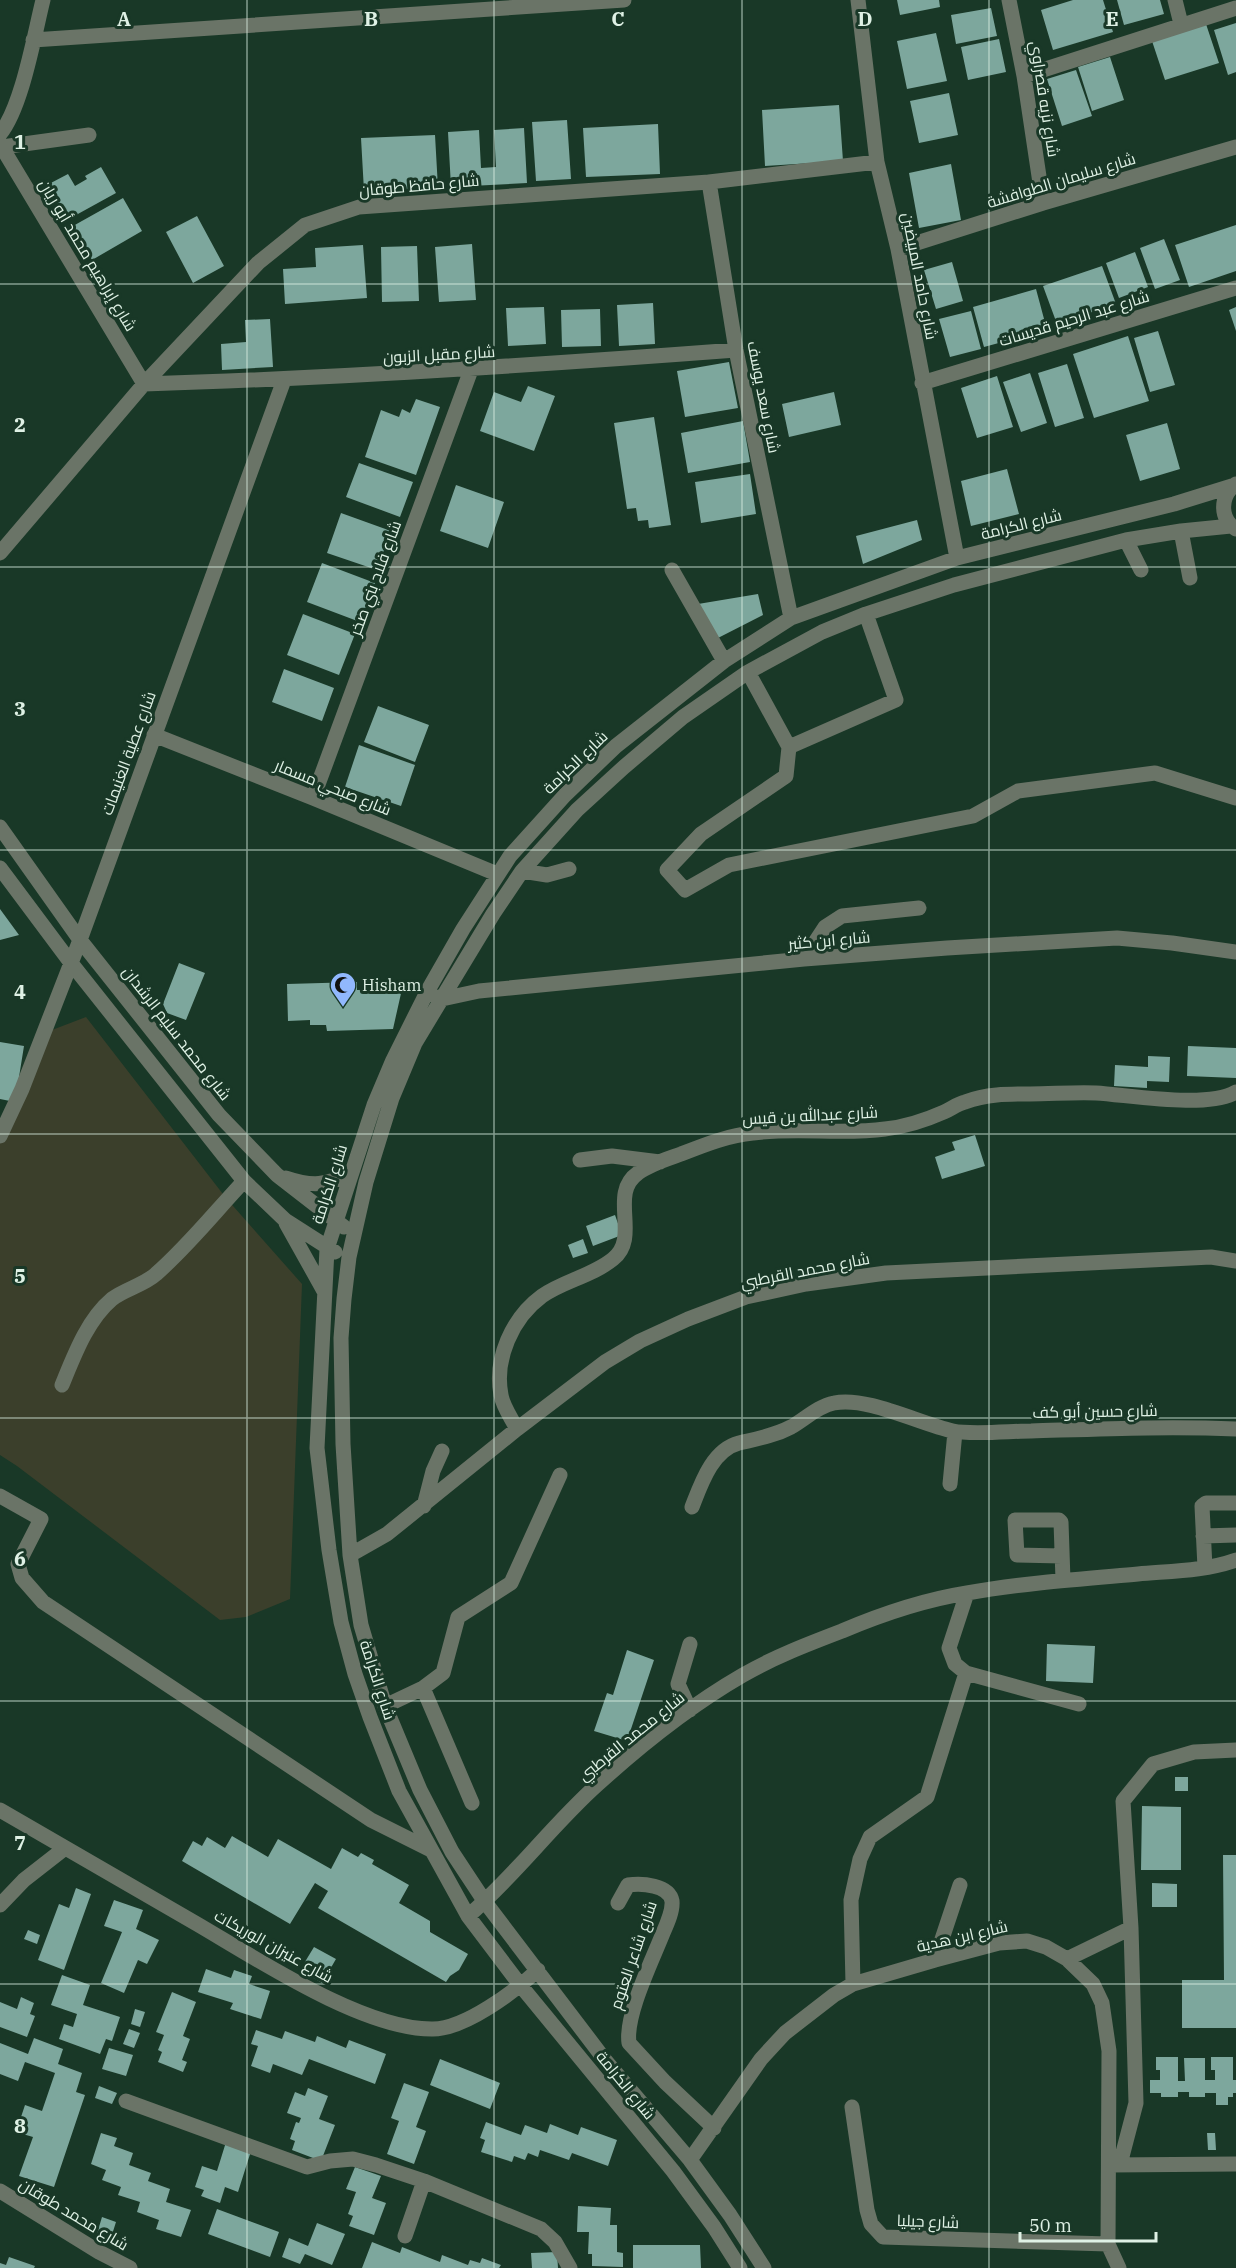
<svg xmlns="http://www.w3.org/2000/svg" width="1236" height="2268" font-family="'IBM Plex Serif',Cairo,serif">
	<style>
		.green { fill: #3b3f2b }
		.building { fill: #7da79d }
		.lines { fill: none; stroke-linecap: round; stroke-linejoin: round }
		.minor { stroke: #6a7467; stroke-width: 15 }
		.grid { fill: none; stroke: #dff1e5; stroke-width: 1.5; stroke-opacity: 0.55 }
		.labels { text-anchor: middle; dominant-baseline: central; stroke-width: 6; stroke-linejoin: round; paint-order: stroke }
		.street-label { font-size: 16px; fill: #dff1e5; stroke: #193827 }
		.poi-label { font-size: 16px; fill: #dff1e5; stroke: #193827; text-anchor: start }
		.grid-label { font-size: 20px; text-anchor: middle; font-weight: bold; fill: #dff1e5; stroke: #193827; stroke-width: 6; stroke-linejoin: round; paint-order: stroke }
	</style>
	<rect width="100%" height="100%" fill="#193827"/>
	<!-- green -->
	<path class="green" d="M 86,1017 L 226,1198 L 302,1284 L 290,1599 L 246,1617 L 220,1620 L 17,1466 L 0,1455 L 0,1142 L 52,1030 Z"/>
	<!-- building -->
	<path class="building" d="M 897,0 L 939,0 L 940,7 L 900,15 Z
		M 1073,0 L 1103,0 L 1113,32 L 1053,50 L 1041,10 Z
		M 1117,0 L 1160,0 L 1164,14 L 1124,25 Z
		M 991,8 L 997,36 L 956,44 L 951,15 Z
		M 1236,23 L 1236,72 L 1228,75 L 1214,30 Z
		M 1206,24 L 1219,63 L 1165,80 L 1152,41 Z
		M 936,33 L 947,81 L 907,89 L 897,41 Z
		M 999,39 L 1006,72 L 968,80 L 961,47 Z
		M 1110,57 L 1124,100 L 1092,111 L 1078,67 Z
		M 1076,70 L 1092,116 L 1062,126 L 1047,79 Z
		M 949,93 L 958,135 L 919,143 L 910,101 Z
		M 839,105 L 843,161 L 765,166 L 762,110 Z
		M 567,120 L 571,179 L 536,181 L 532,122 Z
		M 658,124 L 660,174 L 586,177 L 583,128 Z
		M 524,128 L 527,183 L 451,187 L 448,132 L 479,130 L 481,168 L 496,167 L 494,130 Z
		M 435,135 L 438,188 L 364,191 L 361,138 Z
		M 951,164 L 961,220 L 919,228 L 909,173 Z
		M 101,167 L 116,193 L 67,220 L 47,185 L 68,174 L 75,186 L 87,179 L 85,176 Z
		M 123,198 L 142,231 L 92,260 L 73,226 Z
		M 197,216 L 224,266 L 193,283 L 166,232 Z
		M 1236,225 L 1236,271 L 1189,287 L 1175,245 Z
		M 1164,239 L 1180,280 L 1155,289 L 1140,248 Z
		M 472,244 L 476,300 L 439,302 L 435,247 Z
		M 363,245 L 367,298 L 285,304 L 283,269 L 316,267 L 315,248 Z
		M 417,246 L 419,301 L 382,302 L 381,247 Z
		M 1135,252 L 1148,287 L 1119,298 L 1106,263 Z
		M 952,262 L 963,301 L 936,309 L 924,270 Z
		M 1102,266 L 1116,304 L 1057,324 L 1043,286 Z
		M 1036,289 L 1047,330 L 984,347 L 973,307 Z
		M 653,303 L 655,344 L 619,346 L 617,305 Z
		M 544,307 L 546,344 L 508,346 L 506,308 Z
		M 1236,307 L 1236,331 L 1229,310 Z
		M 600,309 L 601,346 L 562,347 L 561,310 Z
		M 971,311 L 981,349 L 950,357 L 939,319 Z
		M 270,319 L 273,367 L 222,370 L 221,344 L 246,342 L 245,320 Z
		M 1158,331 L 1175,385 L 1150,392 L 1134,338 Z
		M 1128,336 L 1149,401 L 1094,418 L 1073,354 Z
		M 729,362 L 738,408 L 685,417 L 677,371 Z
		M 1067,364 L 1084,418 L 1055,427 L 1038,373 Z
		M 1030,373 L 1047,423 L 1021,432 L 1003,382 Z
		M 997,376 L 1013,427 L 977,438 L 961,388 Z
		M 528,386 L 555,396 L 534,451 L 480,431 L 494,392 L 521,402 Z
		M 834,392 L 841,425 L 789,437 L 782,404 Z
		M 416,399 L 440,407 L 416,475 L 365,457 L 381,410 L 399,417 L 402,409 L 410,413 Z
		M 654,417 L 671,525 L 649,528 L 648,520 L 638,521 L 636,508 L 627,509 L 614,423 Z
		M 743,421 L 750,462 L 688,473 L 681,433 Z
		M 1167,423 L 1180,469 L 1140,481 L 1126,435 Z
		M 359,463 L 413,482 L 400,517 L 346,497 Z
		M 1007,469 L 1019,514 L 971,526 L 961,481 Z
		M 750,474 L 756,514 L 701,523 L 695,482 Z
		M 456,485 L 504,502 L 488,548 L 440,531 Z
		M 341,513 L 391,531 L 377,570 L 327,553 Z
		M 917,520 L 922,540 L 863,564 L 856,536 Z
		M 322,563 L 375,583 L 360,622 L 307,602 Z
		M 758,594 L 763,615 L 716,639 L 698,604 Z
		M 303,614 L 355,634 L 339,675 L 287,655 Z
		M 284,669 L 334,688 L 322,721 L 272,702 Z
		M 378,706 L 429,725 L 415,762 L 364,742 Z
		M 359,745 L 415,765 L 401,806 L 345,787 Z
		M 0,909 L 19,935 L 0,940 Z
		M 179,963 L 205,973 L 186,1020 L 167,1013 L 163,1004 Z
		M 357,982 L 357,990 L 402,989 L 393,1029 L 327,1031 L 326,1025 L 310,1025 L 310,1020 L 288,1021 L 287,984 Z
		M 0,1042 L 24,1046 L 15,1102 L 0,1099 Z
		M 1188,1046 L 1236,1048 L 1236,1078 L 1187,1076 Z
		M 1148,1056 L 1170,1057 L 1169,1082 L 1147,1081 L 1147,1088 L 1114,1086 L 1115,1065 L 1148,1067 Z
		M 975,1135 L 985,1166 L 942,1179 L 935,1157 L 955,1150 L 952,1142 Z
		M 615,1215 L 622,1235 L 593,1246 L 586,1226 Z
		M 583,1239 L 588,1253 L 573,1258 L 568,1245 Z
		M 1047,1644 L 1095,1646 L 1093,1683 L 1046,1681 Z
		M 627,1650 L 654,1660 L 627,1741 L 594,1731 L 607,1693 L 613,1695 Z
		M 1175,1777 L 1188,1777 L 1188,1791 L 1175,1791 Z
		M 1142,1806 L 1181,1807 L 1181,1870 L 1141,1870 Z
		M 232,1836 L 268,1857 L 278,1839 L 331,1869 L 342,1848 L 358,1857 L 361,1853 L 374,1860 L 372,1864 L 409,1885 L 399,1903 L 430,1921 L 430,1932 L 468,1954 L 459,1970 L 450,1976 L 446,1982 L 318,1908 L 328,1891 L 315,1883 L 290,1924 L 182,1861 L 193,1841 L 202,1846 L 207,1837 L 225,1848 Z
		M 1223,1855 L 1236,1855 L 1236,2028 L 1182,2028 L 1182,1980 L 1224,1980 Z
		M 1152,1883 L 1177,1884 L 1177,1907 L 1152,1907 Z
		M 76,1888 L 91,1894 L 64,1970 L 38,1960 L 59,1904 L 69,1908 Z
		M 114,1900 L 143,1910 L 136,1929 L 159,1940 L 147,1964 L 138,1960 L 124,1993 L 101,1983 L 122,1932 L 104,1926 Z
		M 28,1930 L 40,1935 L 37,1944 L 24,1939 Z
		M 314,1947 L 336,1959 L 322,1983 L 300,1970 Z
		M 206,1969 L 231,1978 L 234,1970 L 252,1976 L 249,1984 L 270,1991 L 261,2019 L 230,2009 L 233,2003 L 198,1992 Z
		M 62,1975 L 90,1985 L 83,2005 L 120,2017 L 112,2041 L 106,2039 L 100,2054 L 59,2039 L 64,2024 L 73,2027 L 77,2014 L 51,2005 Z
		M 172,1992 L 196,2002 L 183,2036 L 190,2039 L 182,2060 L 187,2062 L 183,2072 L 158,2062 L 162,2052 L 158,2050 L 164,2035 L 156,2032 Z
		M 21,1997 L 34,2003 L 30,2014 L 35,2016 L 27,2037 L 0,2027 L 0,2002 L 17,2009 Z
		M 135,2009 L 145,2012 L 140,2027 L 131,2024 Z
		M 129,2029 L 140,2033 L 134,2048 L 123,2044 Z
		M 256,2030 L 282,2039 L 285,2031 L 315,2042 L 317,2036 L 346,2048 L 349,2040 L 386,2054 L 375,2084 L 309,2059 L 302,2075 L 273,2064 L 270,2073 L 251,2066 L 258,2046 L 251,2044 Z
		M 34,2038 L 63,2049 L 58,2064 L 82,2073 L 76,2092 L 85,2095 L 54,2187 L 19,2176 L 33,2137 L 16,2132 L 25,2105 L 42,2111 L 55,2073 L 25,2062 L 18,2081 L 0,2074 L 0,2043 L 28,2054 Z
		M 109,2048 L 133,2055 L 126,2076 L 102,2069 Z
		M 1156,2057 L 1178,2057 L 1178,2081 L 1185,2081 L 1184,2058 L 1205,2058 L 1205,2080 L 1215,2080 L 1215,2070 L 1211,2070 L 1211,2057 L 1233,2057 L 1233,2080 L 1236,2080 L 1236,2093 L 1233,2093 L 1233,2097 L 1228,2097 L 1228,2105 L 1216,2105 L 1216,2093 L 1205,2093 L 1205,2097 L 1189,2097 L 1189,2092 L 1178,2092 L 1178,2097 L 1161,2097 L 1161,2093 L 1150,2093 L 1150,2080 L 1160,2080 L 1160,2070 L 1156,2070 Z
		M 440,2059 L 500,2083 L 490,2109 L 430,2085 Z
		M 404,2083 L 429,2092 L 416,2127 L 426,2131 L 414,2164 L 387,2154 L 399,2121 L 391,2118 Z
		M 99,2086 L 117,2093 L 112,2104 L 95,2098 Z
		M 308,2088 L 328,2096 L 319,2119 L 335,2125 L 321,2161 L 292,2150 L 295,2141 L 290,2139 L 296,2122 L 299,2123 L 301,2118 L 287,2113 L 295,2092 L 305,2096 Z
		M 486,2122 L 521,2135 L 525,2125 L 547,2133 L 550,2124 L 578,2135 L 581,2127 L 617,2140 L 608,2166 L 572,2153 L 569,2160 L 540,2150 L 538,2157 L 528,2153 L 525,2160 L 514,2156 L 512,2162 L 481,2152 L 485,2140 L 480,2138 Z
		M 101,2133 L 117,2138 L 114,2146 L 133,2153 L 129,2165 L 151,2173 L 148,2181 L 170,2189 L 166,2202 L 191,2210 L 181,2237 L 156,2229 L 159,2220 L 137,2212 L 140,2202 L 118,2195 L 121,2187 L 102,2180 L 106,2170 L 91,2164 Z
		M 1207,2133 L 1215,2133 L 1216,2150 L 1208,2150 Z
		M 226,2142 L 251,2151 L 238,2192 L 225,2187 L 220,2203 L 201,2196 L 204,2190 L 195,2187 L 202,2166 L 217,2171 Z
		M 355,2167 L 381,2176 L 372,2198 L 386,2203 L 374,2235 L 349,2226 L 353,2216 L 348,2214 L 356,2192 L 346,2189 Z
		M 578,2206 L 611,2208 L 610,2225 L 617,2225 L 617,2252 L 623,2253 L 623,2267 L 592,2266 L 592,2254 L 588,2254 L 589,2232 L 577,2232 Z
		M 217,2209 L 279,2232 L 270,2257 L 208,2234 Z
		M 102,2217 L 116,2222 L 110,2241 L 96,2237 Z
		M 317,2223 L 345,2234 L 332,2265 L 305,2254 L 300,2264 L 282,2257 L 289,2238 L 308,2246 Z
		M 372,2242 L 400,2253 L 402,2247 L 440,2262 L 442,2255 L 468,2265 L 470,2260 L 480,2263 L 482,2258 L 501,2265 L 499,2268 L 362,2268 Z
		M 633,2245 L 700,2245 L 701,2268 L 633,2268 Z
		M 557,2252 L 558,2268 L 532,2268 L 531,2253 Z
		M 9,2257 L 35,2266 L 34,2268 L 0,2268 L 0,2263 L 6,2265 Z"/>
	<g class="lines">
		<!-- minor -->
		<path class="minor" d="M 858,0 L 877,162 L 898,249 L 957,558
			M 1009,0 L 1024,76 L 1043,203
			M 1175,0 L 1181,24
			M 33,40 L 624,0
			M 1024,76 L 1236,8
			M 0,134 C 22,107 34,36 43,0
			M 0,144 L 144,384
			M 2,147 L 89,135
			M 709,182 L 736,350 L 791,618
			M 898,249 L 1043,203 L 1236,147
			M 922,383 L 1236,288
			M 144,384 C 342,378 538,365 736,350
			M 1236,484 C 1220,495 1219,519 1236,529
			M 1181,531 L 1190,578
			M 1126,540 L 1141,570
			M 0,553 L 144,384 L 258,263 L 305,225 L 359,207 L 709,182 L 877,162
			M 672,570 L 724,661
			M 748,672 L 789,747 L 786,776 L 701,834 L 667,870 L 685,890 L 729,865 L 973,816 L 1018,791 L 1155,773 L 1236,798
			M 154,735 L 313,798 L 497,874
			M 789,747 L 896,700 L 866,614
			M 313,798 L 471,370
			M 0,827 L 80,940 L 219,1115 L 277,1175 L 344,1227
			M 0,868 L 71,963 L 244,1181 L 285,1220 L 335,1252
			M 522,871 L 547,875 L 569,869
			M 804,959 L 825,927 L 842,916 L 919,908
			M 437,997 L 442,999 L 479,991 L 804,959 L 947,948 L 1117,938 L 1172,943 L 1236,952
			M 0,1136 L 22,1089 L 80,940 L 284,380
			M 580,1160 L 612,1156 L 660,1162
			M 286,1178 C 313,1187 325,1185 351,1174
			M 286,1223 L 324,1291
			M 62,1385 C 74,1356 87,1320 112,1299 C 125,1289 144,1285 156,1274 C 188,1246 215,1212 244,1181
			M 517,1429 C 512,1419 503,1407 501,1395 C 494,1359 512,1318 542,1296 C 563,1281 592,1276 613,1259 C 641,1237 608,1194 638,1173 C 650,1164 667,1159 681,1154 C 704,1145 729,1135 753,1133 C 797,1127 842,1135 885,1129 C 904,1127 926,1120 944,1112 C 951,1109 957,1104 965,1102 C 986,1094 1007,1094 1030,1094 C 1052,1094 1074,1092 1096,1093 C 1130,1095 1207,1109 1236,1092
			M 950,1484 L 955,1432
			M 0,1496 L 41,1519 L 18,1564 L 22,1578 L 43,1602 L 371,1820 L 431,1850
			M 424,1506 L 433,1471 L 442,1451
			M 692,1507 C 701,1484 712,1450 739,1443 C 756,1439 774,1436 791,1427 C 805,1419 818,1406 834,1403 C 867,1396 920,1424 953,1431 C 971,1435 1011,1431 1031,1431 C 1099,1429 1167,1426 1236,1429
			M 1203,1536 L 1236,1535
			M 350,1555 L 387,1534 L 517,1429 L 605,1362 L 640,1341 L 688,1319 L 746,1297 L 806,1284 L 886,1273 L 1211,1257 L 1236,1261
			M 1062,1556 L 1017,1555 L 1015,1520 L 1059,1520 L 1061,1522 L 1063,1580
			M 1205,1568 L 1202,1506 L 1206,1503 L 1236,1503
			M 967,1593 L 949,1648 L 955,1664 L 966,1673 L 1079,1704
			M 690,1644 L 678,1684 L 690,1710
			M 423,1688 L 472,1803
			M 385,1706 L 423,1688 L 443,1673 L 458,1617 L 511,1583 L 560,1475
			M 0,1810 C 66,1848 132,1886 197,1924 C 257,1959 364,2030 433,2029 C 465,2029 515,1991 538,1970
			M 618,1903 L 628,1885 C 642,1883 669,1885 672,1901 C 673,1911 667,1924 663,1933 C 652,1961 625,2015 629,2043 L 665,2082 L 714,2128
			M 0,1905 L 24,1880 L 65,1848
			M 468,1916 C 515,1876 552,1825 598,1784 C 642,1744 691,1705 743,1675 C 774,1657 808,1644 842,1631 C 882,1614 923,1600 967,1593 C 1023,1583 1081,1579 1138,1574 C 1171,1571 1205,1571 1236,1560
			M 1067,1959 L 1131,1928
			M 935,1960 L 960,1885
			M 853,1984 L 851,1900 L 860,1859 L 870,1837 L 927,1797 L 966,1673
			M 126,2101 L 307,2167 L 330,2161 L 353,2159 L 376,2165 L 424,2181 L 541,2229 L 555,2242 L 570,2268
			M 852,2107 L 867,2210 L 871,2224 L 883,2237 L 1108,2244
			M 690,2160 L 761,2059 L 785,2033 L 834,1995 L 853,1984 L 935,1960 L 999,1943 L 1027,1941 L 1046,1947 L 1067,1959 L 1093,1984 L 1102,2003 L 1109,2051 L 1108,2244 L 1119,2268
			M 1120,2164 L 1136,2103 L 1131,1928 L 1123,1801 L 1153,1764 L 1194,1752 L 1236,1750
			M 1110,2165 L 1236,2164
			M 0,2191 L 99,2252 L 130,2268
			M 405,2236 L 424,2181
			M 740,2268 L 714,2227 L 673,2171 L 521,1986 L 468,1916 L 399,1791 L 370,1717 L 355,1674 L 341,1622 L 329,1550 L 317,1448 L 327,1249 L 374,1105 L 393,1060 L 427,992 L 463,929 L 510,856 L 565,795 L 616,746 L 724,661 L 791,618 L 957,558 L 1174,504 L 1232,486
			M 764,2268 L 730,2215 L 690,2160 L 605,2060 L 485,1902 L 452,1852 L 420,1790 L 385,1706 L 361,1625 L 350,1555 L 343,1444 L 341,1338 L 344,1299 L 349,1257 L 366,1182 L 392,1098 L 415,1043 L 493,914 L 522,871 L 577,810 L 624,767 L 683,717 L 748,672 L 822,632 L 866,614 L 954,585 L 1126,540 L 1181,531 L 1231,526"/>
	</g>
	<!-- grid -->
	<path class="grid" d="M 247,0 L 247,2268M 494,0 L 494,2268M 742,0 L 742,2268M 989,0 L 989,2268M 0,284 L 1236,284M 0,567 L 1236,567M 0,850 L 1236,850M 0,1134 L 1236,1134M 0,1418 L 1236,1418M 0,1701 L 1236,1701M 0,1984 L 1236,1984"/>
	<!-- icons -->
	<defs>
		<g id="mosque-pin" transform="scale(1.35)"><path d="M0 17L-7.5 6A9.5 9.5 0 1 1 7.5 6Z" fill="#91b8fd" stroke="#193827"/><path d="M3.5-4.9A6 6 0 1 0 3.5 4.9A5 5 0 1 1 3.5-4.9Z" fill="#111"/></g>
	</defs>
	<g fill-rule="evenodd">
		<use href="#mosque-pin" x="343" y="985"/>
	</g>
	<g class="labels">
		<!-- street labels -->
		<g class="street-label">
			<text transform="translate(1045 99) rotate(81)">شارع نزيه قصراوي</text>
			<text transform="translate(1061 180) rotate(-17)">شارع سليمان الطوافشة</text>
			<text transform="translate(419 185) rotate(-5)">شارع حافظ طوقان</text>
			<text transform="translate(88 255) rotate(59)">شارع إبراهيم محمد أبو ريان</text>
			<text transform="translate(920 276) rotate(79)">شارع حامد المبيضين</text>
			<text transform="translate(1074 318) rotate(-17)">شارع عبد الرحيم قديسات</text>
			<text transform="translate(439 354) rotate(-3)">شارع مقبل الزبون</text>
			<text transform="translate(764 397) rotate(79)">شارع سعد يوسف</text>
			<text transform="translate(1021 524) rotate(-14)">شارع الكرامة</text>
			<text transform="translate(375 578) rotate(-70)">شارع فلاح بني صخر</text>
			<text transform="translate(128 753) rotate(-70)">شارع عطية الغنيمات</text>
			<text transform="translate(575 762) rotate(-44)">شارع الكرامة</text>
			<text transform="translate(333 787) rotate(22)">شارع صبحي مسمار</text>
			<text transform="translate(829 940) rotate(-5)">شارع ابن كثير</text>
			<text transform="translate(177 1033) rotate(52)">شارع محمد سليم الرشدان</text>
			<text transform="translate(810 1115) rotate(-3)">شارع عبدالله بن قيس</text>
			<text transform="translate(329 1184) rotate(-72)">شارع الكرامة</text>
			<text transform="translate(805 1270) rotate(-11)">شارع محمد القرطبي</text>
			<text transform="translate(1095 1411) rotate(-1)">شارع حسين أبو كف</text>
			<text transform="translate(378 1680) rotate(72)">شارع الكرامة</text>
			<text transform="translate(631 1736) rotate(-39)">شارع محمد القرطبي</text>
			<text transform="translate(962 1936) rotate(-13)">شارع ابن هدية</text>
			<text transform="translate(274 1946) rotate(29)">شارع عنيزان الوريكات</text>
			<text transform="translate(633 1955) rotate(-71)">شارع شاعر العتوم</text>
			<text transform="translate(626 2085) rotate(51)">شارع الكرامة</text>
			<text transform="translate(74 2214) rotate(31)">شارع محمد طوقان</text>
			<text transform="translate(928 2221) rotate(2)">شارع جيليا</text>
		</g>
		<!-- poi labels -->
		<g class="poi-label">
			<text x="362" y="985">Hisham</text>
		</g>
	</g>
	<g class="grid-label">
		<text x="124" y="26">A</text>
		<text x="371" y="26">B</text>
		<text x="618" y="26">C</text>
		<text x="865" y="26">D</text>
		<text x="1112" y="26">E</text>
		<text x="20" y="149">1</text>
		<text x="20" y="432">2</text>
		<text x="20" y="716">3</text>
		<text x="20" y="999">4</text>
		<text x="20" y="1283">5</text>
		<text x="20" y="1566">6</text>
		<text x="20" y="1850">7</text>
		<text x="20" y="2133">8</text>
	</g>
	<!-- scale -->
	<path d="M1020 2232v9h136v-9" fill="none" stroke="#dff1e5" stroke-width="3"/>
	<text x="1029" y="2232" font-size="18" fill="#dff1e5" stroke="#193827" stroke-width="4.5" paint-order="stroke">50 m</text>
</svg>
